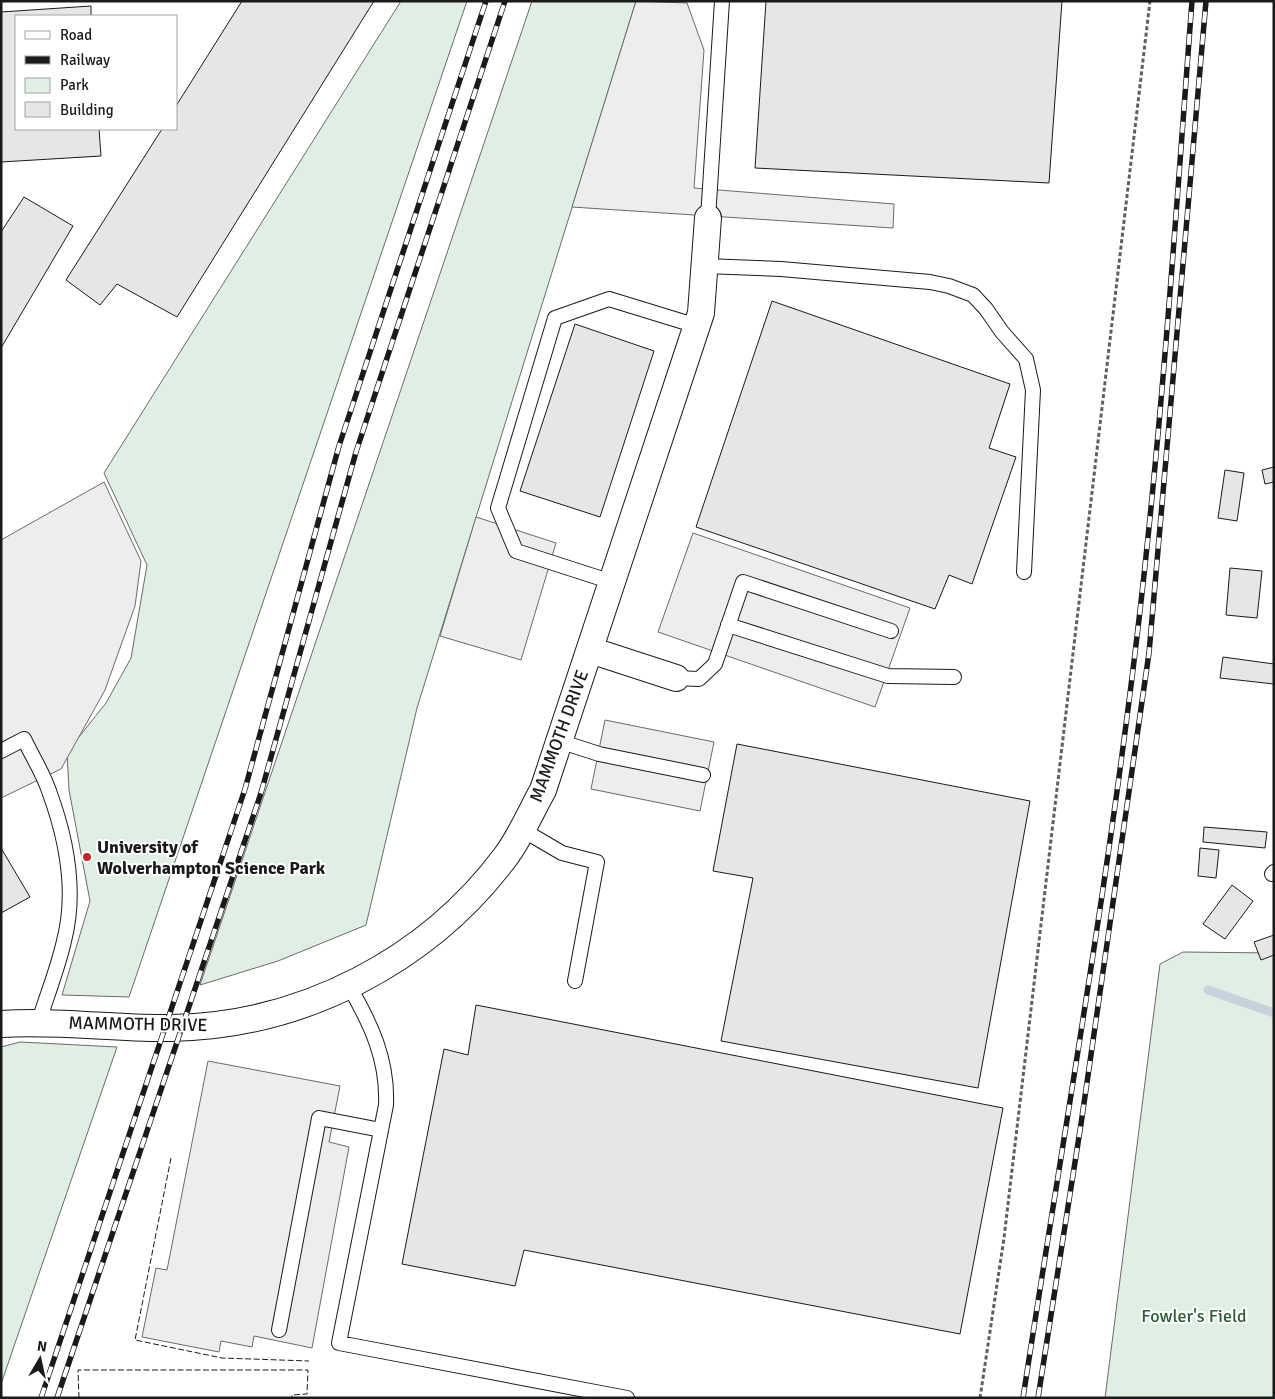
<svg xmlns="http://www.w3.org/2000/svg" width="1275" height="1399" font-family="Signika,sans-serif">
	<style>
		.green { fill: #e0efe3; stroke: #6a6a6a }
		.parking { fill: #ededed; stroke: #6a6a6a }
		.lines { fill: none; stroke-linecap: round; stroke-linejoin: round }
		.stream { stroke: #c6d2dc; stroke-width: 9 }
		.building { fill: #e6e6e6; stroke: #1a1a1a }
		.service-casing { stroke: #1a1a1a; stroke-width: 16 }
		.minor-casing { stroke: #1a1a1a; stroke-width: 28 }
		.path { stroke: #5f5f5f; stroke-width: 3; stroke-dasharray: 4 2.5; stroke-linecap: butt }
		.service { stroke: #fff; stroke-width: 14 }
		.minor { stroke: #fff; stroke-width: 26 }
		.rail-casing { stroke: #1a1a1a; stroke-width: 5.5 }
		.rail { stroke: #fff; stroke-width: 4; stroke-dasharray: 11; stroke-linecap: butt }
		.fence { stroke: #1a1a1a; stroke-width: 1; stroke-dasharray: 6 2.5; stroke-linecap: butt }
		.poi-dot { fill: #c62828; stroke: #fff; stroke-width: 2 }
		.labels { text-anchor: middle; dominant-baseline: central; stroke-width: 4; stroke-linejoin: round; paint-order: stroke }
		.street-label { font-size: 18px; fill: #1a1a1a; stroke: #fff }
		.poi-label { font-size: 18px; font-weight: bold; fill: #1a1a1a; stroke: #fff; text-anchor: start }
		.park-label { font-size: 18px; fill: #2b5a34; stroke: #fff }
	</style>
	<rect width="100%" height="100%" fill="#fff"/>
	<!-- green -->
	<path class="green" d="M 401,1 L 467,1 L 129,997 L 62,995 L 90,901 L 69,790 L 67,752 L 106,703 L 131,658 L 147,565 L 104,473 Z
		M 532,1 L 636,1 L 417,708 L 366,925 L 278,961 L 200,985 Z
		M 1183,952 L 1274,953 L 1274,1398 L 1105,1398 L 1160,964 Z
		M 20,1042 L 117,1047 L 1,1384 L 1,1047 Z"/>
	<!-- parking -->
	<path class="parking" d="M 636,1 L 687,3 L 704,50 L 694,188 L 894,204 L 893,228 L 572,207 Z
		M 104,482 L 141,561 L 135,606 L 105,690 L 61,769 L 1,798 L 1,540 Z
		M 476,517 L 556,543 L 521,660 L 440,636 Z
		M 693,533 L 910,608 L 875,707 L 658,632 Z
		M 605,720 L 714,742 L 700,811 L 591,789 Z
		M 208,1061 L 340,1086 L 329,1142 L 349,1147 L 312,1348 L 254,1336 L 252,1347 L 221,1341 L 219,1352 L 142,1337 L 156,1268 L 167,1270 Z"/>
	<g class="lines">
		<!-- stream -->
		<path class="stream" d="M 1208,990 L 1274,1013"/>
	</g>
	<!-- building -->
	<path class="building" d="M 242,1 L 374,1 L 177,317 L 117,284 L 100,305 L 66,280 L 162,129 L 176,129 L 176,106 Z
		M 766,1 L 1062,1 L 1049,183 L 755,168 Z
		M 91,6 L 91,16 L 16,16 L 16,129 L 99,129 L 101,156 L 1,162 L 1,12 Z
		M 24,197 L 73,226 L 1,348 L 1,232 Z
		M 772,301 L 1010,384 L 989,448 L 1016,457 L 972,584 L 949,575 L 935,609 L 696,527 Z
		M 575,324 L 654,351 L 600,517 L 520,491 Z
		M 1274,467 L 1274,482 L 1265,484 L 1262,470 Z
		M 1225,470 L 1244,473 L 1237,521 L 1218,518 Z
		M 1230,568 L 1262,571 L 1257,618 L 1226,615 Z
		M 1223,657 L 1274,664 L 1274,684 L 1220,678 Z
		M 737,744 L 1030,801 L 978,1088 L 721,1041 L 753,878 L 713,871 Z
		M 1204,827 L 1267,832 L 1265,848 L 1203,842 Z
		M 1,848 L 30,897 L 1,913 Z
		M 1200,848 L 1219,850 L 1216,878 L 1198,876 Z
		M 1232,885 L 1253,901 L 1225,939 L 1203,924 Z
		M 1274,935 L 1274,955 L 1261,960 L 1254,942 Z
		M 476,1005 L 1003,1108 L 960,1334 L 524,1250 L 515,1286 L 402,1264 L 444,1049 L 468,1055 Z"/>
	<g class="lines">
		<!-- service casing -->
		<g class="service-casing">
			<path id="service" d="M 708,218 L 722,1
				M 704,266 L 781,269 L 930,282 L 949,286 L 973,295 L 986,309 L 1002,332 L 1026,359 L 1033,390 L 1024,572
				M 612,582 L 516,551 L 498,508 L 555,318 L 609,299 L 697,326
				M 728,625 L 888,676 L 954,677
				M 676,678 L 699,679 L 715,664 L 743,582 L 891,631
				M 559,741 L 599,754 L 703,775
				M 1,751 L 24,739 C 32,756 43,773 49,791 C 66,837 77,891 64,941 C 58,968 47,995 39,1021
				M 521,829 L 562,853 L 597,862 L 575,981
				M 1272,874 L 1274,872
				M 349,986 C 371,1024 388,1060 386,1105 L 339,1343 L 627,1398
				M 279,1330 L 319,1118 L 381,1130"/>
		</g>
		<!-- minor casing -->
		<g class="minor-casing">
			<path id="minor" d="M 590,650 L 676,678
				M 1,1024 C 58,1020 114,1029 171,1028 C 302,1026 428,961 506,856 C 521,836 531,811 543,790 L 701,313 L 708,218"/>
		</g>
		<!-- path -->
		<path class="path" d="M 980,1398 L 1004,1238 L 1150,1"/>
		<!-- service -->
		<use href="#service" class="service"/>
		<!-- minor -->
		<use href="#minor" class="minor"/>
		<!-- rail casing -->
		<g class="rail-casing">
			<path id="rail" d="M 41,1398 L 245,789 L 339,446 L 486,1
				M 57,1398 L 261,793 L 356,452 L 505,1
				M 1023,1398 C 1064,1130 1112,863 1142,593 C 1164,396 1177,199 1192,1
				M 1038,1398 L 1081,1124 L 1149,653 L 1206,1"/>
		</g>
		<!-- rail -->
		<use href="#rail" class="rail"/>
		<!-- fence -->
		<path class="fence" d="M 171,1158 L 135,1340 L 222,1358 L 309,1361
			M 79,1398 L 78,1370 L 308,1370 L 307,1394 L 292,1395 L 292,1398"/>
	</g>
	<!-- markers -->
	<circle class="poi-dot" cx="87" cy="857" r="5"/>
	<g class="labels">
		<!-- street labels -->
		<g class="street-label">
			<text transform="translate(559 736) rotate(-70)">MAMMOTH DRIVE</text>
			<text transform="translate(138 1024) rotate(1)">MAMMOTH DRIVE</text>
		</g>
		<!-- poi labels -->
		<g class="poi-label">
			<text x="97" y="847">University of<tspan x="97" dy="21">Wolverhampton Science Park</tspan></text>
		</g>
		<!-- park labels -->
		<g class="park-label">
			<text x="1194" y="1316">Fowler's Field</text>
		</g>
	</g>
	<!-- border -->
	<rect width="1275" height="1399" fill="none" stroke="#1a1a1a" stroke-width="5"/>
	<!-- legend -->
	<rect x="15" y="15" width="162" height="115" fill="#ffffff" stroke="#a3a3a3"/>
	<rect x="25" y="31" width="25" height="8" fill="#ffffff" stroke="#a3a3a3"/>
	<text x="60" y="40" font-size="15" fill="#1a1a1a">Road</text>
	<rect x="25" y="56" width="25" height="8" fill="#1a1a1a" stroke="#a3a3a3"/>
	<text x="60" y="65" font-size="15" fill="#1a1a1a">Railway</text>
	<rect x="25" y="78" width="25" height="15" fill="#e0efe3" stroke="#a3a3a3"/>
	<text x="60" y="90" font-size="15" fill="#1a1a1a">Park</text>
	<rect x="25" y="102" width="25" height="15" fill="#e6e6e6" stroke="#a3a3a3"/>
	<text x="60" y="115" font-size="15" fill="#1a1a1a">Building</text>
	<!-- north arrow -->
	<g transform="translate(40 1359) rotate(9)" stroke="#ffffff" stroke-width="4" paint-order="stroke">
	<path d="M0-4L9 19L0 12L-9 19Z" fill="#1a1a1a"/>
	<text y="-8" font-size="14" font-weight="bold" text-anchor="middle" fill="#1a1a1a">N</text>
	</g>
</svg>
